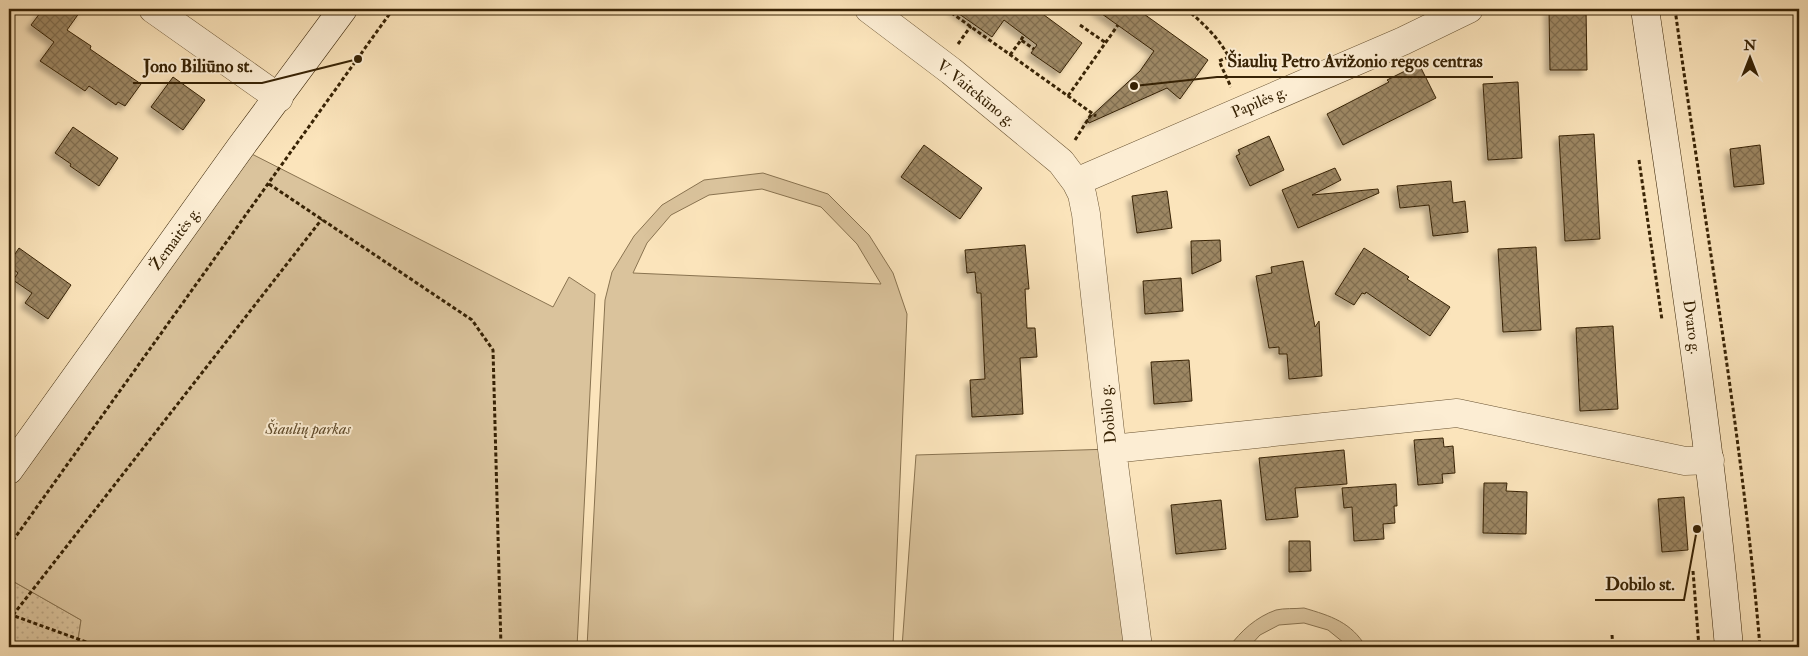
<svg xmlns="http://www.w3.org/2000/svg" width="1808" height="656" font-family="'IM FELL Double Pica',serif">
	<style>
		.grass { fill: url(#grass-dots); stroke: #897350 }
		.green { fill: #dac39c; stroke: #897350; fill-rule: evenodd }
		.building { fill: url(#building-cross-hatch); stroke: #382305; filter: url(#shadow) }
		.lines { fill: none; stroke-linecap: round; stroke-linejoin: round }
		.minor-casing { stroke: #695332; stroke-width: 29 }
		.secondary-casing { stroke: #382305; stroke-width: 29 }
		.path { stroke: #382305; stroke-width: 3; stroke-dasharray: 4 2.5; stroke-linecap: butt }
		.minor { stroke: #fcedd3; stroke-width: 28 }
		.secondary { stroke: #fcedd3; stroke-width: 28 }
		.labels { text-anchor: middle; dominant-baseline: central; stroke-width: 4; stroke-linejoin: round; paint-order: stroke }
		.street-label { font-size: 16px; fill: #382305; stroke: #fcedd3 }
		.park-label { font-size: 16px; font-style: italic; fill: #604b2b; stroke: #fcedd3 }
		.leader { fill: none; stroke: #382305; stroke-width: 2 }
		.callout-dot { fill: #382305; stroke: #fcedd3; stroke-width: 2 }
		.callout-label { font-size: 18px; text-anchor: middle; font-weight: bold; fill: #382305; stroke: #fcedd3; stroke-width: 4; stroke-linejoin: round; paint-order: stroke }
	</style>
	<defs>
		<pattern id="grass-dots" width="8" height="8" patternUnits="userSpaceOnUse" patternTransform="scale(1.25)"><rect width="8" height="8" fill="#dac39c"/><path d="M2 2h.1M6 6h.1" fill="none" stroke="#bca785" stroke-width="1.8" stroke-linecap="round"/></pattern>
		<pattern id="building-cross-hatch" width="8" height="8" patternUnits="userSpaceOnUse" patternTransform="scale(1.25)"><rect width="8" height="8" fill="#9d8764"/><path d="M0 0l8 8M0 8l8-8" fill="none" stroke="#816e50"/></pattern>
		<filter id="shadow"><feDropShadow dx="-4.5" dy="4.5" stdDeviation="2.5" flood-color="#0004"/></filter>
	</defs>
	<rect width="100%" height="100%" fill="#fbe4bb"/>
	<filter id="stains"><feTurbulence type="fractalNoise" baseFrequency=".004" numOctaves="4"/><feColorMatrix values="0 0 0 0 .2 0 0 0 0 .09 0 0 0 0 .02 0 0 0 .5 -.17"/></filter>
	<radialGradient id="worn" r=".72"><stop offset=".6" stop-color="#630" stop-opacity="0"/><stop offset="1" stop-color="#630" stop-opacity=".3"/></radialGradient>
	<!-- grass -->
	<path class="grass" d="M 9,579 L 81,620 L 77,647 L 9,647 Z"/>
	<!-- green -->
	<path class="green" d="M 240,148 L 553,307 L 569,277 L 595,294 L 577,647 L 77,647 L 81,620 L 9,579 L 9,470 Z
		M 763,173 L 828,194 L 869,235 L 893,273 L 907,314 L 893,647 L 587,647 L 605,300 L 612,272 L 634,236 L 662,205 L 704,180 ZM 762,189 L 821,207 L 857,244 L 881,284 L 633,273 L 647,243 L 671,215 L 709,195 Z
		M 1112,449 L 1138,647 L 902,647 L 916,455 Z
		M 1304,608 C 1331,616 1351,622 1366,647 L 1349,647 L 1328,630 L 1304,623 L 1279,625 L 1260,635 L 1249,647 L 1229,647 C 1241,631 1256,617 1276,610 C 1284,608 1295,609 1304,608 Z"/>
	<!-- building -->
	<path class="building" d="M 43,9 L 82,9 L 67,30 L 91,46 L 90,49 L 141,84 L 125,106 L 118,102 L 116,105 L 89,86 L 85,91 L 40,61 L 54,42 L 31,25 Z
		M 952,9 L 1036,9 L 1082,43 L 1060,73 L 1031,53 L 1037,45 L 1004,20 L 992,37 Z
		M 1095,9 L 1137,9 L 1208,60 L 1180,99 L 1167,88 L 1089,123 L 1087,120 L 1140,71 L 1154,51 Z
		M 1549,9 L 1586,9 L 1587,70 L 1550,70 Z
		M 1419,64 L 1436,98 L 1343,145 L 1327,114 L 1389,82 L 1387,80 Z
		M 173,77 L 205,100 L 183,130 L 151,107 Z
		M 1518,82 L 1522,158 L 1488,160 L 1483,84 Z
		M 73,127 L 118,158 L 99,186 L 70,166 L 71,164 L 55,153 Z
		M 1594,134 L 1600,239 L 1565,241 L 1559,136 Z
		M 1269,136 L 1284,170 L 1250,186 L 1236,156 L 1240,154 L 1238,150 Z
		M 924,145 L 982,188 L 960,219 L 901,177 Z
		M 1760,145 L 1764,184 L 1734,187 L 1730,149 Z
		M 1335,168 L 1341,180 L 1312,195 L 1378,189 L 1379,193 L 1298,228 L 1282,190 Z
		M 1451,181 L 1453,203 L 1465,201 L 1468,232 L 1433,236 L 1429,205 L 1400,208 L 1397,186 Z
		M 1167,191 L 1172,228 L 1137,233 L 1132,196 Z
		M 1220,240 L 1221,261 L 1192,274 L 1191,241 Z
		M 1025,245 L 1029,289 L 1025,289 L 1027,328 L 1035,328 L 1037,357 L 1020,358 L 1023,414 L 972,417 L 970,380 L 985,379 L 981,293 L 977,293 L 975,272 L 967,273 L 965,250 Z
		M 1536,247 L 1541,330 L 1503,332 L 1498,249 Z
		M 19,248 L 71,285 L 48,319 L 25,303 L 32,293 L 13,280 L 18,273 L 9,266 L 9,263 Z
		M 1364,248 L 1409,277 L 1407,279 L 1450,307 L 1430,336 L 1366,292 L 1365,294 L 1362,293 L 1354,305 L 1335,294 Z
		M 1303,261 L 1315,327 L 1319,321 L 1322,376 L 1289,379 L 1287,354 L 1279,354 L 1279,347 L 1269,348 L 1256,276 L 1272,273 L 1271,267 Z
		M 1181,278 L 1183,311 L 1145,314 L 1143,281 Z
		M 1613,326 L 1618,409 L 1580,411 L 1576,328 Z
		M 1189,360 L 1192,401 L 1154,404 L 1151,362 Z
		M 1443,438 L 1444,447 L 1453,446 L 1455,473 L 1442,474 L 1443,483 L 1418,485 L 1414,440 Z
		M 1344,450 L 1347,484 L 1295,488 L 1298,517 L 1266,520 L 1259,458 Z
		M 1484,483 L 1507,483 L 1506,491 L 1527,492 L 1526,534 L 1483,533 Z
		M 1396,484 L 1397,506 L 1394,506 L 1395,523 L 1383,524 L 1384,539 L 1354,541 L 1352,507 L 1344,508 L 1342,488 Z
		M 1684,497 L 1688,550 L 1662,552 L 1658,499 Z
		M 1221,500 L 1226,549 L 1176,554 L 1171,505 Z
		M 1289,541 L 1310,541 L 1311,571 L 1289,572 Z"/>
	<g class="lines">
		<!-- minor casing -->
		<g class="minor-casing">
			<path id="minor" d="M 153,9 L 279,98
				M 869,9 L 951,71 L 1061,162 L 1076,182 L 1082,194 L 1086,214 L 1112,449 L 1138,647
				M 1076,182 L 1403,41 L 1469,9
				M 1112,449 L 1457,413 L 1685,461 L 1710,460"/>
		</g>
		<!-- secondary casing -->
		<g class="secondary-casing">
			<path id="secondary" d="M 1645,9 C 1676,221 1710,433 1729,647
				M 9,470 L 240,148 L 343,9"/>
		</g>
		<!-- path -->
		<path class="path" d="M 946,9 L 1096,116
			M 1186,9 C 1203,23 1218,37 1229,57 L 1219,61 L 1231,87
			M 1675,9 C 1704,221 1742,433 1760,647
			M 1080,25 L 1106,43
			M 1021,40 L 1024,35
			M 958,44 L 971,26
			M 1010,55 L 1021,40 L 1034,49
			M 1068,96 L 1118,25
			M 1075,140 L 1092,113
			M 1639,160 L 1662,320
			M 269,184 L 472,320 L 493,350 L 501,647
			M 9,546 L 393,9
			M 1693,571 L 1699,647
			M 9,614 L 100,647
			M 13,615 L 322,219
			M 1612,635 L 1613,647"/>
		<!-- minor -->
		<use href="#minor" class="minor"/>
		<!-- secondary -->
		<use href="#secondary" class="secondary"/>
	</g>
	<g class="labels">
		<!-- street labels -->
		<g class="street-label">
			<text transform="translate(976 93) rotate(39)">V. Vaitekūno g.</text>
			<text transform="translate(1259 102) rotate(-23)">Papilės g.</text>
			<text transform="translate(175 239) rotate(-54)">Žemaitės g.</text>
			<text transform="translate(1692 327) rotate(82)">Dvaro g.</text>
			<text transform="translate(1108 414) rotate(-96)">Dobilo g.</text>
		</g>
		<!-- park labels -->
		<g class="park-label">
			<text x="308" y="429">Šiaulių parkas</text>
		</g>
	</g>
	<!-- callouts -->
	<path class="leader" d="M1134 86L1217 77H1493M358 59L262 83H133M1697 529L1684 600H1595"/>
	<g class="callout-dot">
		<circle cx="1134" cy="86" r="5"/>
		<circle cx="358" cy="59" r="5"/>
		<circle cx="1697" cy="529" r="5"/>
	</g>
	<g class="callout-label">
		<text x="1355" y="67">Šiaulių Petro Avižonio regos centras</text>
		<text x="198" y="72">Jono Biliūno st.</text>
		<text x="1640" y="590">Dobilo st.</text>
	</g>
	<!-- margin -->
	<rect width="1808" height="656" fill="none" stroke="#fbe4bb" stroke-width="30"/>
	<rect x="10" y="10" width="1788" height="636" fill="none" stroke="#382305" stroke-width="2.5"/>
	<rect x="15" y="15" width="1778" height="626" fill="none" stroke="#382305"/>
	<!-- north arrow -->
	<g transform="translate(1750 58)" stroke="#fcedd3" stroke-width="4" paint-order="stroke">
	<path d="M0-4L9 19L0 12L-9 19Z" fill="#382305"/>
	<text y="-8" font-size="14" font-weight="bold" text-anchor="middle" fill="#382305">N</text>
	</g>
	<rect width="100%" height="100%" filter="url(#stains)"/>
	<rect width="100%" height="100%" fill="url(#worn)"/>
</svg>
